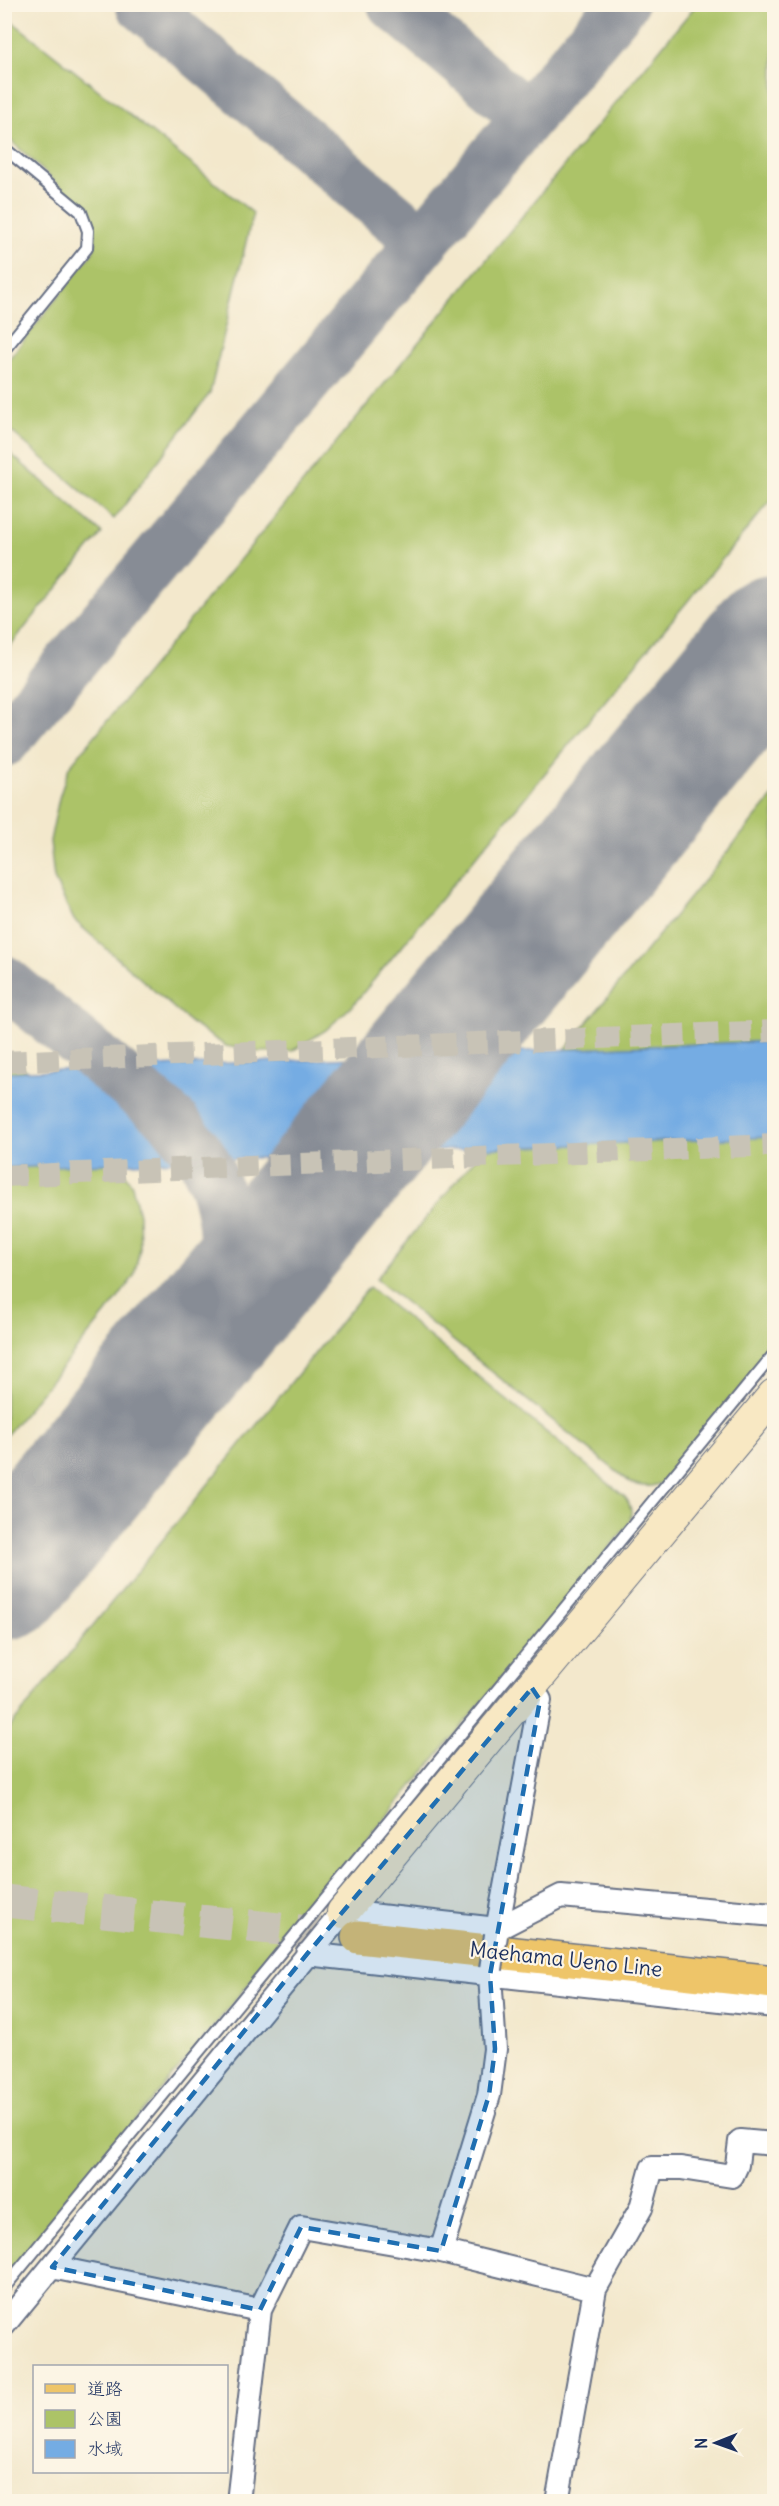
<svg xmlns="http://www.w3.org/2000/svg" width="779" height="2506" font-family="Delius,'Klee One',sans-serif">
	<style>
		.green { fill: #acc367; stroke: #647962; stroke-width: 1.5 }
		.water { fill: #74ace3; stroke: #486ea0; stroke-width: 1.5 }
		.lines { fill: none; stroke-linecap: round; stroke-linejoin: round }
		.taxiway { stroke: #878c95; stroke-width: 52 }
		.runway { stroke: #878c95; stroke-width: 130 }
		.street-tunnel { stroke: #c8c3b6; stroke-width: 22; stroke-dasharray: 22 11; stroke-linecap: butt }
		.primary-tunnel { stroke: #c8c3b6; stroke-width: 33; stroke-dasharray: 33 16; stroke-linecap: butt }
		.lane-casing { stroke: #677084; stroke-width: 14 }
		.street-casing { stroke: #677084; stroke-width: 26 }
		.secondary-casing { stroke: #677084; stroke-width: 34 }
		.primary-casing { stroke: #677084; stroke-width: 36 }
		.lane { stroke: #fff; stroke-width: 10 }
		.street { stroke: #fff; stroke-width: 22 }
		.secondary { stroke: #f8e8c3; stroke-width: 32 }
		.primary { stroke: #eec569; stroke-width: 33 }
		.street-bridge-casing { stroke: #677084; stroke-width: 26; stroke-linecap: butt }
		.street-bridge { stroke: #fff; stroke-width: 22 }
		.marked { fill: #1f6fb2; fill-opacity: 0.2; stroke: #1f6fb2; stroke-width: 4.5; stroke-dasharray: 12 8; stroke-linejoin: round }
		.labels { text-anchor: middle; dominant-baseline: central; stroke-width: 4.5; stroke-linejoin: round; paint-order: stroke }
		.street-label { font-size: 21px; fill: #1b2f5e; stroke: #fcf5e5 }
	</style>
	<rect width="100%" height="100%" fill="#fcf5e5"/>
	<filter id="ink" filterUnits="userSpaceOnUse"><feTurbulence type="fractalNoise" baseFrequency=".0167" numOctaves="2"/><feDisplacementMap in="SourceGraphic" scale="12" xChannelSelector="R" yChannelSelector="G"/><feConvolveMatrix kernelMatrix="1 2 1 2 8 2 1 2 1" color-interpolation-filters="sRGB"/></filter>
	<filter id="wash" filterUnits="userSpaceOnUse"><feTurbulence type="fractalNoise" baseFrequency=".008" numOctaves="4" result="noise"/><feDisplacementMap in="SourceGraphic" scale="24" xChannelSelector="R" yChannelSelector="G"/><feGaussianBlur stdDeviation="1.35" result="paint"/><feColorMatrix in="noise" values="0 0 0 0 0 0 0 0 0 0 0 0 0 0 0 0 0 1.4 0 .05"/><feComposite in="paint" operator="in"/></filter>
	<g filter="url(#wash)">
		<rect width="100%" height="100%" fill="#f3e8cc"/>
		<!-- green -->
		<path class="green" d="M 696,5 L 774,5 L 774,497 L 353,1005 L 326,1030 L 292,1051 L 259,1052 L 226,1046 L 192,1024 L 74,920 L 54,879 L 50,841 L 59,798 L 69,767 Z
			M 4,15 L 253,213 L 210,393 L 114,519 L 5,426 L 5,364 L 93,252 C 97,236 96,224 86,211 L 5,135 Z
			M 5,449 L 102,533 L 5,652 Z
			M 774,795 L 774,1348 L 669,1477 C 657,1488 646,1488 631,1483 L 376,1279 Z
			M 5,1050 L 116,1159 L 132,1185 L 139,1215 L 140,1248 L 134,1276 L 116,1301 L 5,1437 Z
			M 369,1287 L 625,1497 C 632,1506 633,1515 628,1525 L 5,2279 L 5,1733 Z"/>
		<!-- water -->
		<path class="water" d="M 774,1041 L 774,1137 L 5,1168 L 5,1072 Z"/>
		<g class="lines">
			<!-- taxiway -->
			<path class="taxiway" d="M 141,4 L 422,241
				M 393,4 L 527,116
				M 4,741 L 622,4
				M 4,981 L 165,1114
				M 173,1121 C 181,1132 191,1142 199,1153 C 226,1193 233,1256 216,1301 C 208,1321 196,1339 184,1357"/>
			<!-- runway -->
			<path class="runway" d="M 4,1575 L 774,639"/>
		</g>
	</g>
	<g filter="url(#ink)">
		<g class="lines">
			<!-- street-tunnel -->
			<path class="street-tunnel" d="M 4,1062 L 774,1031
				M 4,1176 L 774,1145"/>
			<!-- primary-tunnel -->
			<path class="primary-tunnel" d="M 4,1901 L 358,1937"/>
			<!-- lane casing -->
			<g class="lane-casing">
				<path id="lane" d="M 4,148 L 81,212 L 88,231 L 87,248 L 4,350
					M 4,2288 L 774,1354"/>
			</g>
			<!-- street casing -->
			<g class="street-casing">
				<path id="street" d="M 496,1935 L 540,1700 L 532,1688
					M 307,1954 L 774,2006
					M 441,2251 L 489,2095 L 495,2049 L 490,1975 L 491,1969
					M 52,2267 L 260,2310
					M 4,2325 L 343,1912 L 497,1929 L 561,1896 L 774,1915
					M 238,2502 L 260,2310 L 301,2227 L 441,2251 L 595,2289
					M 557,2502 L 595,2289 L 641,2208 L 652,2168 L 681,2168 L 732,2176 L 737,2165 L 740,2141 L 774,2144"/>
			</g>
			<!-- secondary casing -->
			<g class="secondary-casing">
				<path id="secondary" d="M 343,1912 L 774,1395"/>
			</g>
			<!-- primary casing -->
			<g class="primary-casing">
				<path id="primary" d="M 358,1937 L 774,1982"/>
			</g>
			<!-- lane -->
			<use href="#lane" class="lane"/>
			<!-- street -->
			<use href="#street" class="street"/>
			<!-- secondary -->
			<use href="#secondary" class="secondary"/>
			<!-- primary -->
			<use href="#primary" class="primary"/>
			<!-- street-bridge casing -->
			<g class="street-bridge-casing">
				<path id="street-bridge" d="M 491,1969 L 496,1935"/>
			</g>
			<!-- street-bridge -->
			<use href="#street-bridge" class="street-bridge"/>
		</g>
	</g>
	<!-- marked area -->
	<path class="marked" d="M 532,1688 L 540,1700 L 490,1975 L 495,2049 L 489,2095 L 441,2251 L 301,2227 L 260,2310 L 52,2267 L 307,1954 Z"/>
	<g class="labels">
		<!-- street labels -->
		<g class="street-label">
			<text transform="translate(566 1959) rotate(6)">Maehama Ueno Line</text>
		</g>
	</g>
	<!-- margin -->
	<rect width="779" height="2506" fill="none" stroke="#fcf5e5" stroke-width="24"/>
	<!-- legend -->
	<rect x="33" y="2365" width="195" height="108" fill="#fcf5e5" stroke="#a2a6af" stroke-width="1.5"/>
	<rect x="45" y="2384" width="30" height="9" fill="#eec569" stroke="#a2a6af" stroke-width="1.5"/>
	<text x="87" y="2395" font-size="18" fill="#1b2f5e">道路</text>
	<rect x="45" y="2410" width="30" height="18" fill="#acc367" stroke="#a2a6af" stroke-width="1.5"/>
	<text x="87" y="2425" font-size="18" fill="#1b2f5e">公園</text>
	<rect x="45" y="2440" width="30" height="18" fill="#74ace3" stroke="#a2a6af" stroke-width="1.5"/>
	<text x="87" y="2455" font-size="18" fill="#1b2f5e">水域</text>
	<!-- north arrow -->
	<g transform="translate(716 2443) rotate(269)" stroke="#fcf5e5" stroke-width="4.5" paint-order="stroke">
	<path d="M0-4.5L10 22L0 15L-10 22Z" fill="#1b2f5e"/>
	<text y="-9" font-size="16" font-weight="bold" text-anchor="middle" fill="#1b2f5e">N</text>
	</g>
</svg>
